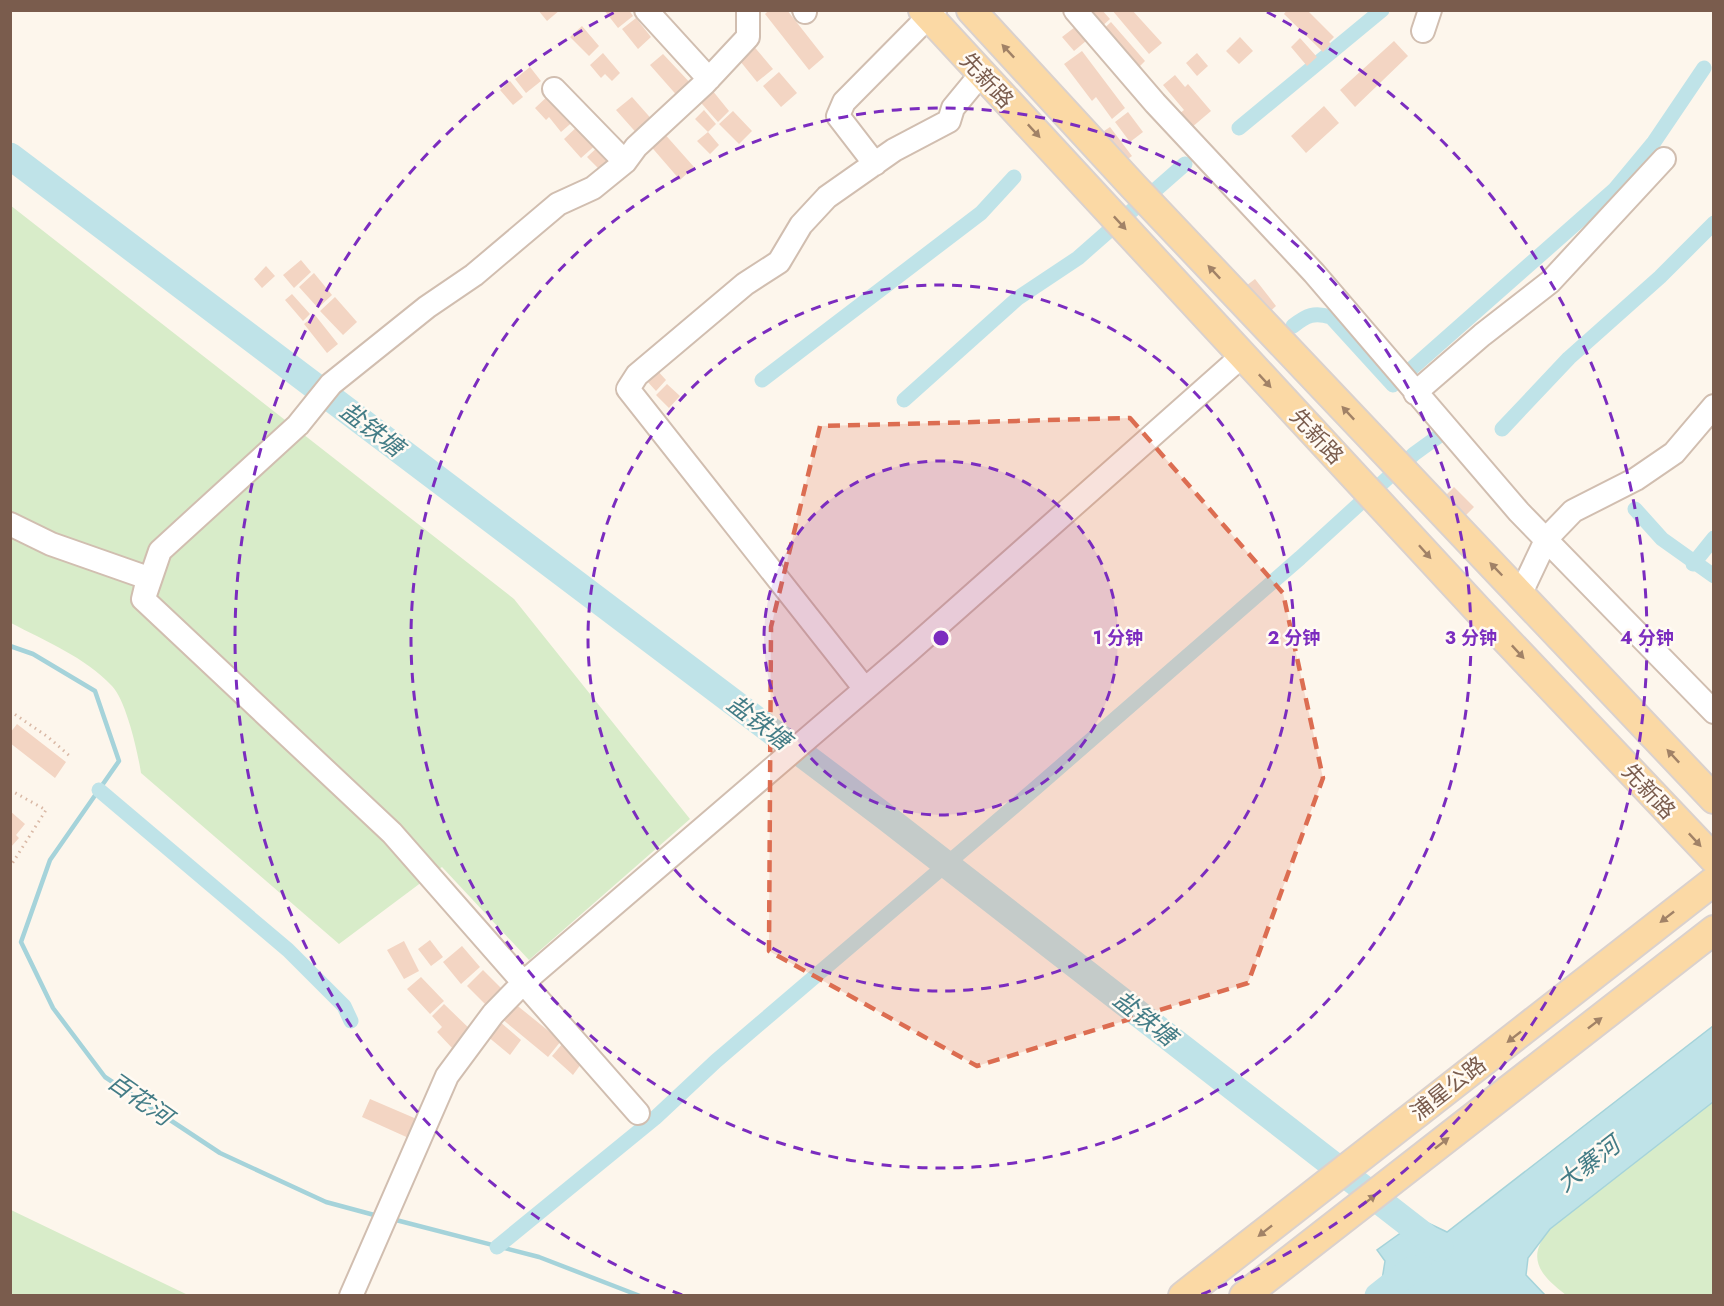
<svg xmlns="http://www.w3.org/2000/svg" width="1724" height="1306" font-family="Jost,'Noto Sans SC',sans-serif">
	<style>
		.green { fill: #d8ecc9 }
		.water { fill: #bfe3e8; stroke: #a5d3da; stroke-width: 1.5 }
		.lines { fill: none; stroke-linecap: round; stroke-linejoin: round }
		.stream { stroke: #a5d3da; stroke-width: 4.5 }
		.canal { stroke: #bfe3e8; stroke-width: 15 }
		.river { stroke: #bfe3e8; stroke-width: 27 }
		.building { fill: #f3d5c3 }
		.minor-casing { stroke: #d1beb0; stroke-width: 26 }
		.major-casing { stroke: #dad1cd; stroke-width: 32 }
		.path { stroke: #d9b8a5; stroke-width: 3; stroke-dasharray: 1.5 4.5; stroke-linecap: butt }
		.minor { stroke: #fff; stroke-width: 22 }
		.major { stroke: #fbd9a5; stroke-width: 28 }
		.oneway { fill: #a18267 }
		.marked { fill: #dc6d51; fill-opacity: 0.2; stroke: #dc6d51; stroke-width: 4.5; stroke-dasharray: 12 8; stroke-linejoin: round }
		.ring { fill: none; stroke: #7b2cbf; stroke-width: 3; stroke-dasharray: 10 8 }
		.labels { text-anchor: middle; dominant-baseline: central; stroke-width: 5; stroke-linejoin: round; paint-order: stroke }
		.street-label { font-size: 22px; fill: #7a5c4d; stroke: #fffaf3 }
		.water-label { font-size: 24px; font-style: italic; fill: #437c86; stroke: #fffaf3 }
		.centre { fill: #7b2cbf; stroke: #fffaf3; stroke-width: 3 }
		.ring-label { font-size: 18px; text-anchor: middle; font-weight: bold; fill: #7b2cbf; stroke: #fffaf3; stroke-width: 5; stroke-linejoin: round; paint-order: stroke }
	</style>
	<rect width="100%" height="100%" fill="#fdf6ec"/>
	<!-- green -->
	<path class="green" d="M 10,205 L 514,599 L 690,819 L 529,960 L 442,867 L 339,944 L 141,773 C 138,753 126,700 112,686 C 85,657 45,641 11,623 Z
		M 1713,1102 L 1713,1295 L 1566,1295 C 1540,1275 1525,1258 1550,1229 Z
		M 10,1210 L 11,1210 L 188,1295 L 11,1295 Z"/>
	<!-- water -->
	<path class="water" d="M 1713,1026 L 1713,1102 L 1550,1229 L 1528,1258 L 1526,1275 L 1545,1295 L 1399,1295 L 1382,1280 L 1385,1261 L 1377,1250 L 1420,1219 L 1447,1232 Z"/>
	<g class="lines">
		<!-- stream -->
		<path class="stream" d="M 10,646 L 33,654 L 95,691 L 119,761 L 50,860 L 21,942 L 53,1008 L 105,1077 L 220,1153 L 326,1202 L 378,1216
			M 392,1219 L 539,1257 L 640,1296"/>
		<!-- canal -->
		<path class="canal" d="M 1239,128 L 1382,10
			M 1293,326 C 1307,315 1314,312 1331,317 L 1393,385 L 1615,189 L 1654,142 L 1704,68
			M 762,380 L 981,213 L 1014,177
			M 904,400 L 1018,298 L 1078,258 L 1185,164
			M 1502,429 L 1569,358 L 1660,277 L 1714,223
			M 1635,509 L 1662,539 L 1714,576
			M 1693,564 L 1714,538
			M 99,790 L 288,950 L 344,1006 L 351,1021
			M 497,1247 L 655,1118 L 716,1061 L 1038,786 L 1300,558 L 1414,454 L 1443,433"/>
		<!-- river -->
		<path class="river" d="M 10,156 L 884,816 L 1440,1248
			M 1378,1296 L 1411,1270 L 1419,1269"/>
	</g>
	<!-- building -->
	<path class="building" d="M 538,10 L 560,10 L 547,21 Z
		M 604,10 L 629,10 L 633,16 L 618,28 Z
		M 769,10 L 787,10 L 824,57 L 809,70 L 765,14 Z
		M 1095,10 L 1102,10 L 1110,19 L 1099,29 L 1089,16 Z
		M 1112,10 L 1132,10 L 1162,43 L 1149,54 Z
		M 1287,10 L 1307,10 L 1334,37 L 1329,42 L 1331,44 L 1323,52 L 1284,14 Z
		M 636,18 L 651,37 L 638,49 L 622,29 Z
		M 1111,22 L 1145,61 L 1136,70 L 1099,33 Z
		M 582,26 L 599,46 L 589,56 L 570,37 Z
		M 1075,27 L 1086,41 L 1074,51 L 1062,37 Z
		M 1240,37 L 1253,51 L 1239,64 L 1226,51 Z
		M 1300,38 L 1317,57 L 1307,66 L 1291,47 Z
		M 1394,41 L 1408,56 L 1355,107 L 1340,90 Z
		M 751,43 L 773,69 L 757,82 L 736,56 Z
		M 1082,51 L 1125,108 L 1112,119 L 1096,97 L 1092,101 L 1064,64 Z
		M 603,53 L 620,73 L 612,81 L 605,74 L 601,78 L 590,65 Z
		M 1197,53 L 1208,66 L 1197,76 L 1186,63 Z
		M 663,54 L 694,87 L 680,99 L 650,65 Z
		M 530,67 L 541,81 L 526,93 L 515,79 Z
		M 779,72 L 797,93 L 781,107 L 763,86 Z
		M 1175,75 L 1185,87 L 1188,84 L 1211,111 L 1191,128 L 1179,114 L 1184,110 L 1163,85 Z
		M 510,81 L 523,97 L 513,105 L 500,90 Z
		M 708,85 L 729,111 L 718,122 L 695,96 Z
		M 550,94 L 576,119 L 561,132 L 549,117 L 546,120 L 535,108 Z
		M 632,97 L 655,123 L 640,137 L 616,110 Z
		M 1324,106 L 1339,123 L 1306,153 L 1291,136 Z
		M 704,110 L 716,124 L 708,132 L 695,119 Z
		M 733,111 L 752,131 L 739,144 L 719,124 Z
		M 1128,112 L 1143,132 L 1130,142 L 1115,122 Z
		M 580,124 L 598,143 L 581,158 L 564,139 Z
		M 1110,127 L 1132,156 L 1122,163 L 1101,133 Z
		M 662,131 L 694,167 L 680,180 L 648,143 Z
		M 708,132 L 719,145 L 710,154 L 697,141 Z
		M 601,144 L 613,157 L 600,170 L 587,157 Z
		M 301,260 L 311,272 L 294,288 L 283,275 Z
		M 266,266 L 275,276 L 262,288 L 254,279 Z
		M 314,273 L 332,295 L 318,308 L 299,287 Z
		M 1255,279 L 1276,306 L 1265,316 L 1242,289 Z
		M 292,294 L 310,314 L 303,321 L 285,300 Z
		M 335,297 L 357,322 L 343,335 L 320,311 Z
		M 315,315 L 338,344 L 327,353 L 304,324 Z
		M 656,369 L 666,380 L 656,391 L 646,380 Z
		M 667,384 L 680,396 L 669,408 L 656,395 Z
		M 1454,487 L 1474,507 L 1461,520 L 1441,500 Z
		M 17,724 L 66,762 L 55,778 L 10,743 L 10,733 Z
		M 10,811 L 25,824 L 16,835 L 19,838 L 10,848 Z
		M 430,940 L 443,957 L 431,966 L 418,949 Z
		M 404,941 L 419,971 L 404,979 L 387,950 Z
		M 462,946 L 480,967 L 461,984 L 443,962 Z
		M 483,970 L 503,990 L 488,1007 L 467,986 Z
		M 421,977 L 444,1001 L 430,1014 L 407,989 Z
		M 514,1003 L 561,1041 L 548,1057 L 502,1019 Z
		M 444,1004 L 473,1032 L 454,1050 L 437,1032 L 442,1027 L 432,1016 Z
		M 499,1021 L 521,1040 L 510,1055 L 487,1036 Z
		M 563,1043 L 584,1060 L 573,1075 L 552,1056 Z
		M 370,1099 L 419,1120 L 413,1140 L 362,1117 Z"/>
	<g class="lines">
		<!-- minor casing -->
		<g class="minor-casing">
			<path id="minor" d="M 646,10 L 709,79
				M 804,10 L 805,12
				M 1075,10 L 1155,103 L 1314,273 L 1519,512 L 1714,712
				M 1423,31 L 1430,10
				M 554,89 L 625,162
				M 875,164 L 838,116 L 844,102 L 935,10
				M 1415,393 L 1482,335 L 1550,282 L 1664,159
				M 10,524 L 51,544 L 148,578 L 143,599 L 392,833 L 638,1113
				M 146,592 L 160,551 L 298,425 L 331,384 L 427,307 L 474,275 L 558,204 L 593,188 L 625,162 L 636,147 L 704,84 L 748,37 L 748,10
				M 1520,595 L 1547,538 L 1573,511 L 1636,479 L 1674,453 L 1714,406
				M 865,689 L 628,389 L 637,375 L 745,284 L 779,262 L 801,225 L 827,197 L 894,150 L 949,121 L 953,108 L 981,74
				M 351,1296 L 447,1076 L 493,1014 L 524,982 L 907,653 L 1242,356"/>
		</g>
		<!-- major casing -->
		<g class="major-casing">
			<path id="major" d="M 923,10 L 1478,610 L 1714,859
				M 971,10 L 1133,186 L 1714,799
				M 1183,1296 L 1714,881
				M 1244,1296 L 1714,930"/>
		</g>
		<!-- path -->
		<path class="path" d="M 10,711 L 48,737 L 71,757
			M 10,790 L 46,810 L 10,867
			M 10,1014 L 11,1015"/>
		<!-- minor -->
		<use href="#minor" class="minor"/>
		<!-- major -->
		<use href="#major" class="major"/>
	</g>
	<!-- one-way arrows -->
	<defs><path id="oneway-solid" d="M-6-.8H1V-3.2L6.5 0L1 3.2V.8H-6Z" transform="scale(1.5)"/></defs>
	<g class="oneway">
		<use href="#oneway-solid" transform="translate(1008 51) rotate(-133)"/>
		<use href="#oneway-solid" transform="translate(1034 131) rotate(47)"/>
		<use href="#oneway-solid" transform="translate(1120 223) rotate(47)"/>
		<use href="#oneway-solid" transform="translate(1214 272) rotate(-133)"/>
		<use href="#oneway-solid" transform="translate(1265 381) rotate(47)"/>
		<use href="#oneway-solid" transform="translate(1348 413) rotate(-133)"/>
		<use href="#oneway-solid" transform="translate(1425 552) rotate(48)"/>
		<use href="#oneway-solid" transform="translate(1496 569) rotate(-134)"/>
		<use href="#oneway-solid" transform="translate(1518 652) rotate(47)"/>
		<use href="#oneway-solid" transform="translate(1673 756) rotate(-133)"/>
		<use href="#oneway-solid" transform="translate(1695 840) rotate(47)"/>
		<use href="#oneway-solid" transform="translate(1667 917) rotate(142)"/>
		<use href="#oneway-solid" transform="translate(1595 1023) rotate(-38)"/>
		<use href="#oneway-solid" transform="translate(1514 1037) rotate(142)"/>
		<use href="#oneway-solid" transform="translate(1442 1143) rotate(-38)"/>
		<use href="#oneway-solid" transform="translate(1369 1200) rotate(-38)"/>
		<use href="#oneway-solid" transform="translate(1265 1231) rotate(142)"/>
	</g>
	<!-- marked area -->
	<path class="marked" d="M 1130,418 L 1283,593 L 1323,778 L 1248,983 L 977,1066 L 769,951 L 771,627 L 820,426 Z"/>
	<!-- distance rings -->
	<circle cx="941" cy="638" r="177" fill="#7b2cbf" fill-opacity=".12"/>
	<g class="ring">
		<circle cx="941" cy="638" r="177"/>
		<circle cx="941" cy="638" r="353"/>
		<circle cx="941" cy="638" r="530"/>
		<path d="M682 1295A706 706 0 0 1 615 12M1267 12A706 706 0 0 1 1200 1295"/>
	</g>
	<g class="labels">
		<!-- street labels -->
		<g class="street-label">
			<text transform="translate(987 80) rotate(47)">先新路</text>
			<text transform="translate(1317 436) rotate(47)">先新路</text>
			<text transform="translate(1649 791) rotate(47)">先新路</text>
			<text transform="translate(1448 1088) rotate(-38)">浦星公路</text>
		</g>
		<!-- water labels -->
		<g class="water-label">
			<text transform="translate(372 429) rotate(37)">盐铁塘</text>
			<text transform="translate(759 722) rotate(37)">盐铁塘</text>
			<text transform="translate(1145 1018) rotate(38)">盐铁塘</text>
			<text transform="translate(140 1099) rotate(35)">百花河</text>
			<text transform="translate(1588 1164) rotate(-38)">大寨河</text>
		</g>
	</g>
	<circle cx="941" cy="638" r="9" class="centre"/>
	<g class="ring-label">
		<text x="1118" y="644">1 分钟</text>
		<text x="1294" y="644">2 分钟</text>
		<text x="1471" y="644">3 分钟</text>
		<text x="1647" y="644">4 分钟</text>
	</g>
	<!-- border -->
	<rect width="1724" height="1306" fill="none" stroke="#7a5c4d" stroke-width="24"/>
</svg>
